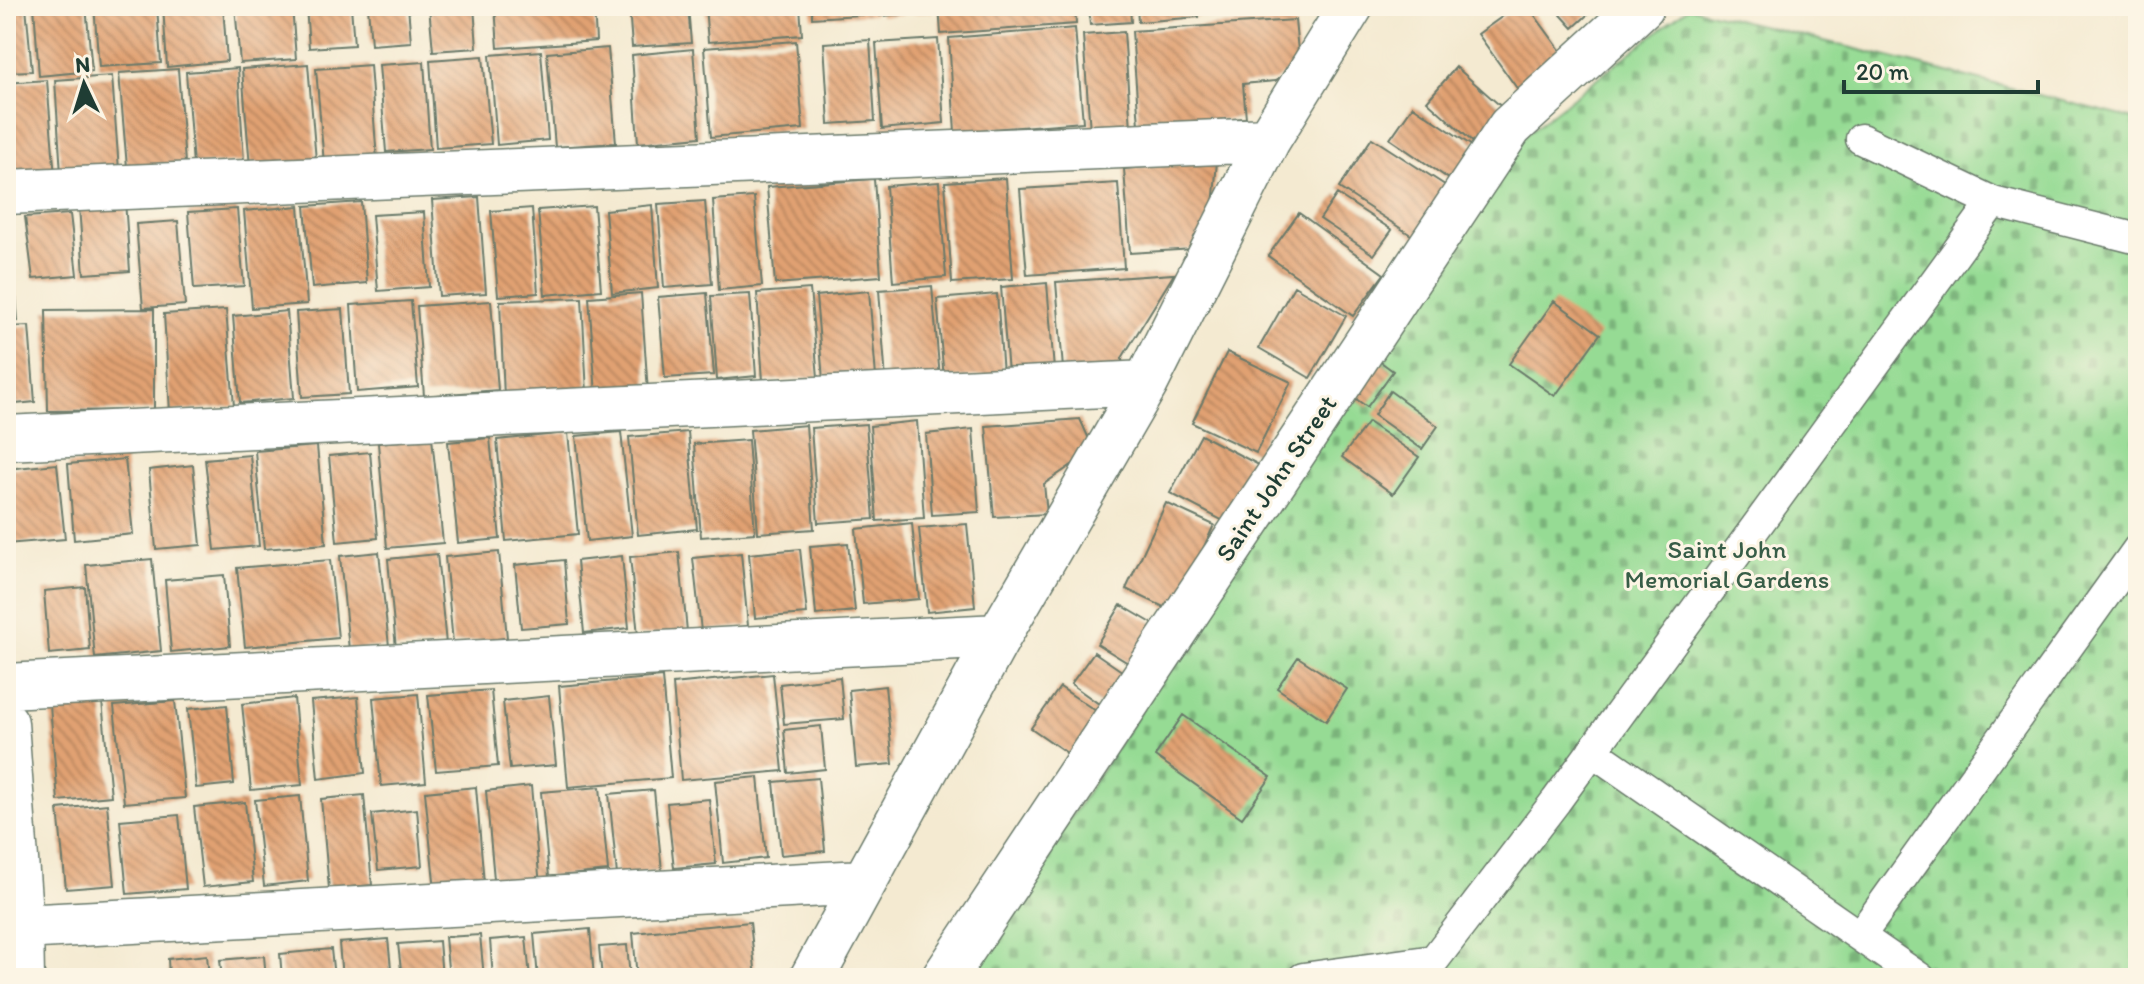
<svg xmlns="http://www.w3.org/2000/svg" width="2144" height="984" font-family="Itim,sans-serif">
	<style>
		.cemetery { fill: url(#cemetery-stones); stroke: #5a8c64; stroke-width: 2 }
		.building { fill: url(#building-back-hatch) }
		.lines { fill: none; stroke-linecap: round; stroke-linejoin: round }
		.lane-casing { stroke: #6a7a6b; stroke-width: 33 }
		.street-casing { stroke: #6a7a6b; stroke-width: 47 }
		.lane { stroke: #fff; stroke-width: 30 }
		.street { stroke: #fff; stroke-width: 44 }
		.labels { text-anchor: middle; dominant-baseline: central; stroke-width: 6; stroke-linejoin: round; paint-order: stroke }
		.street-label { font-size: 26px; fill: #1f3d34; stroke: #fcf5e5 }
		.park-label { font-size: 26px; fill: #375d47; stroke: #fcf5e5 }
	</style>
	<defs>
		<pattern id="cemetery-stones" width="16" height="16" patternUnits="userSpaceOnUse" patternTransform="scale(2)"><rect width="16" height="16" fill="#96db94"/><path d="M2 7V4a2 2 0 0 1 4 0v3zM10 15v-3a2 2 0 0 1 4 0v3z" fill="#7ab37a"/></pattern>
		<pattern id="building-back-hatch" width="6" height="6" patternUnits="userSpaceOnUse" patternTransform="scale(2)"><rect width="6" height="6" fill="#e1a172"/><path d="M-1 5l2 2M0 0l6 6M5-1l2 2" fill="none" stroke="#b6845e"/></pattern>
	</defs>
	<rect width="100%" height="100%" fill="#fcf5e5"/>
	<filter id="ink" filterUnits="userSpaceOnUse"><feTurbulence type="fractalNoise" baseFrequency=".0125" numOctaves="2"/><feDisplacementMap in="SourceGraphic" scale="16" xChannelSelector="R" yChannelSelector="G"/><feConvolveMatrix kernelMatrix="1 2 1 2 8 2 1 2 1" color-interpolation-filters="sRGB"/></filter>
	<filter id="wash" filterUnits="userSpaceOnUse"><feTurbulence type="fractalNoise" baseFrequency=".006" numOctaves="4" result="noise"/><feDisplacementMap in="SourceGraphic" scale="32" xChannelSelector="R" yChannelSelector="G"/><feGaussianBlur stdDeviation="1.8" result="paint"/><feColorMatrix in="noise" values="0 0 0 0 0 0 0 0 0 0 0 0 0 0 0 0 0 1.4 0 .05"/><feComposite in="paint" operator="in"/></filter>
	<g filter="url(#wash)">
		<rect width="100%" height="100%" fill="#f4ead1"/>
		<!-- cemetery -->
		<path class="cemetery" d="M 1689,7 L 2138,120 L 2138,978 L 966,978 L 1507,149 Z"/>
		<g id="blocks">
			<!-- building -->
			<path class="building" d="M 6,6 L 26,6 L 32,71 L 6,72 Z
				M 34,6 L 86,6 L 92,71 L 39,76 Z
				M 94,6 L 157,6 L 161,63 L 99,67 Z
				M 163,6 L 223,6 L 227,61 L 167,67 Z
				M 235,6 L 292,6 L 296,59 L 240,63 Z
				M 306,6 L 351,6 L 354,45 L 309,48 Z
				M 368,6 L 408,6 L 411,42 L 371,45 Z
				M 429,6 L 474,6 L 477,48 L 433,51 Z
				M 495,6 L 594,6 L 596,41 L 498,48 Z
				M 629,6 L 688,6 L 691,43 L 632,47 Z
				M 705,6 L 800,6 L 802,35 L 708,42 Z
				M 812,6 L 875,6 L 875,14 L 812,18 Z
				M 879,6 L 933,6 L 933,12 L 880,16 Z
				M 939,6 L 1075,6 L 1076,24 L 941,34 Z
				M 1088,6 L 1130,6 L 1131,22 L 1090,25 Z
				M 1137,6 L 1198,6 L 1199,17 L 1138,22 Z
				M 1203,6 L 1251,6 L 1251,8 L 1204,12 Z
				M 1262,6 L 1307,6 L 1308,13 L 1263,16 Z
				M 1517,6 L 1528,6 L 1571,65 L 1524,98 L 1478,34 Z
				M 1553,6 L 1597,6 L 1573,28 Z
				M 1295,20 L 1299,62 L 1275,81 L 1243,84 L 1246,118 L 1139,125 L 1132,31 Z
				M 1075,28 L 1083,122 L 955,132 L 949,38 Z
				M 1124,32 L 1131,128 L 1090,131 L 1083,35 Z
				M 938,39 L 944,123 L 882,129 L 876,43 Z
				M 870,40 L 875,121 L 829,124 L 824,43 Z
				M 796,41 L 803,129 L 711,137 L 704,48 Z
				M 608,48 L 616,143 L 555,147 L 547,53 Z
				M 693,49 L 700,137 L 638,143 L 632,55 Z
				M 541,51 L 548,140 L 497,145 L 490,55 Z
				M 483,56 L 491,144 L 436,148 L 430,60 Z
				M 424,62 L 430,149 L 386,152 L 379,65 Z
				M 308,64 L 316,161 L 250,167 L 242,69 Z
				M 370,65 L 377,160 L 324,164 L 316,69 Z
				M 1456,67 L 1504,109 L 1474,143 L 1427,101 Z
				M 238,68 L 244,162 L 193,165 L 186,72 Z
				M 178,69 L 185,163 L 127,167 L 119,73 Z
				M 112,76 L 119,170 L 61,174 L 55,80 Z
				M 47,80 L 55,177 L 6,181 L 6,83 Z
				M 1413,106 L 1478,150 L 1455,183 L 1390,139 Z
				M 1372,138 L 1451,189 L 1417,239 L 1339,188 Z
				M 1217,161 L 1213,207 L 1194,249 L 1130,253 L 1124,169 Z
				M 1006,178 L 1013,279 L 952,283 L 945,182 Z
				M 874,179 L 881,276 L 775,284 L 767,187 Z
				M 939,182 L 946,277 L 893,282 L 886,186 Z
				M 1118,183 L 1124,268 L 1027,275 L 1020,189 Z
				M 1337,194 L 1392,230 L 1374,255 L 1320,219 Z
				M 479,197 L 486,293 L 439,296 L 432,200 Z
				M 754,197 L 762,286 L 719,290 L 713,200 Z
				M 125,201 L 130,271 L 84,274 L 79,206 Z
				M 705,201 L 712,284 L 664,288 L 658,204 Z
				M 361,202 L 367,283 L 312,288 L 305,206 Z
				M 652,205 L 658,288 L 612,293 L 605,210 Z
				M 299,206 L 307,304 L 252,308 L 244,211 Z
				M 594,206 L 601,290 L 545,295 L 538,210 Z
				M 532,208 L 538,293 L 498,296 L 491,211 Z
				M 237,209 L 244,286 L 194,289 L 188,212 Z
				M 424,212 L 429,287 L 378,291 L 372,215 Z
				M 1299,213 L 1384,274 L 1353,316 L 1268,256 Z
				M 70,214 L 77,275 L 33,279 L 25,217 Z
				M 178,221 L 185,305 L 143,308 L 136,224 Z
				M 10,222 L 18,321 L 6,322 L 6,223 Z
				M 1174,274 L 1122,358 L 1122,376 L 1064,381 L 1056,282 Z
				M 1047,283 L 1054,370 L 1008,373 L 1001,287 Z
				M 932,286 L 940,378 L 886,381 L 879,290 Z
				M 1294,286 L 1346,316 L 1310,378 L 1259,348 Z
				M 810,289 L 818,377 L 763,381 L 757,293 Z
				M 869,291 L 876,377 L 823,380 L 816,296 Z
				M 641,293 L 648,392 L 596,395 L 589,297 Z
				M 707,293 L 714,375 L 665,378 L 658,297 Z
				M 750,294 L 756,376 L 717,380 L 711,296 Z
				M 997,294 L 1003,374 L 944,379 L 937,299 Z
				M 582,298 L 587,394 L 504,398 L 500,301 Z
				M 411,301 L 418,387 L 357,392 L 351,305 Z
				M 491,301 L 498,390 L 424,396 L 417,306 Z
				M 1554,301 L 1600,334 L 1555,396 L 1509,364 Z
				M 154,309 L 154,410 L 48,411 L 46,310 Z
				M 343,309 L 349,394 L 302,397 L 296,312 Z
				M 226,310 L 234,406 L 170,412 L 164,314 Z
				M 287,311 L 294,398 L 240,403 L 233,316 Z
				M 29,326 L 35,402 L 6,405 L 6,327 Z
				M 1227,352 L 1291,382 L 1256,453 L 1192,423 Z
				M 1374,357 L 1393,371 L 1367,407 L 1348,393 Z
				M 1390,391 L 1438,426 L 1422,449 L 1374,415 Z
				M 1080,419 L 1089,439 L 1079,460 L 1044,484 L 1047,514 L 994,517 L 986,426 Z
				M 917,421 L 924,518 L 877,521 L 870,426 Z
				M 1368,422 L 1419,457 L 1393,494 L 1342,457 Z
				M 866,424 L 874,519 L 818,523 L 811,428 Z
				M 806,425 L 814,529 L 758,533 L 750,430 Z
				M 973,429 L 979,512 L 932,515 L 926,434 Z
				M 621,432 L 632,536 L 587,541 L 576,436 Z
				M 688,432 L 697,529 L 638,535 L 629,437 Z
				M 568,433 L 578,534 L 506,541 L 497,440 Z
				M 1201,435 L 1259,465 L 1229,524 L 1170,493 Z
				M 432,438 L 443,543 L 387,548 L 378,443 Z
				M 490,438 L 500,539 L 458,543 L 448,442 Z
				M 748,440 L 755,533 L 701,537 L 694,444 Z
				M 317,446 L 326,544 L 264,549 L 255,451 Z
				M 370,452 L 378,538 L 337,542 L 329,456 Z
				M 250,455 L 259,546 L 215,550 L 205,459 Z
				M 125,459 L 133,534 L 74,540 L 68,464 Z
				M 57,464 L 65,539 L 6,544 L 6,469 Z
				M 193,465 L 201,545 L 156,549 L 149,470 Z
				M 1166,503 L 1214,525 L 1174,612 L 1126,589 Z
				M 912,523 L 919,599 L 863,604 L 856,529 Z
				M 967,524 L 975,607 L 927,612 L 919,528 Z
				M 848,543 L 855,611 L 816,615 L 810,546 Z
				M 800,549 L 807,614 L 755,618 L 749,554 Z
				M 379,552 L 389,646 L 349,650 L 340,556 Z
				M 499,552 L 507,638 L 453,643 L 445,557 Z
				M 679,552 L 687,631 L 638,635 L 630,557 Z
				M 741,553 L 748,626 L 701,631 L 693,558 Z
				M 437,554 L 446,644 L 396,649 L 388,559 Z
				M 622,556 L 629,628 L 584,633 L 577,561 Z
				M 152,559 L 161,651 L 95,658 L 86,565 Z
				M 330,560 L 338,638 L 245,647 L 237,568 Z
				M 564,560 L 569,624 L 521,628 L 515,565 Z
				M 224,575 L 230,646 L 171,652 L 165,580 Z
				M 85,587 L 90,650 L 49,654 L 44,591 Z
				M 1121,605 L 1162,629 L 1138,669 L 1097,644 Z
				M 1094,652 L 1129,676 L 1106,709 L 1071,684 Z
				M 1298,657 L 1347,689 L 1326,721 L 1277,688 Z
				M 773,674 L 783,771 L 681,780 L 673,684 Z
				M 662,677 L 671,778 L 568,787 L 559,686 Z
				M 840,677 L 844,719 L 784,724 L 780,684 Z
				M 885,686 L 893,764 L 856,767 L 849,690 Z
				M 1060,687 L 1102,715 L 1073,757 L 1031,728 Z
				M 491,690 L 498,766 L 436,771 L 428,695 Z
				M 418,694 L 426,782 L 381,786 L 373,698 Z
				M 549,696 L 556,765 L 510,769 L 503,701 Z
				M 358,697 L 365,773 L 318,779 L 311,701 Z
				M 294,698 L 302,785 L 251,790 L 242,704 Z
				M 102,701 L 111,796 L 58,801 L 50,705 Z
				M 175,701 L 185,798 L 124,803 L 114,706 Z
				M 227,705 L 234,784 L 196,788 L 188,709 Z
				M 1183,715 L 1271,777 L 1242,818 L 1155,756 Z
				M 821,726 L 825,769 L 788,773 L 784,730 Z
				M 758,777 L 766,858 L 723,863 L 715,781 Z
				M 818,778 L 825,851 L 781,855 L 774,782 Z
				M 531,786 L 540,886 L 495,890 L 486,791 Z
				M 476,787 L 485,896 L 436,901 L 425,792 Z
				M 600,787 L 608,871 L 549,877 L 541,792 Z
				M 654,790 L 662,871 L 617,875 L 609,794 Z
				M 364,795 L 372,885 L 329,889 L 321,799 Z
				M 300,796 L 308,881 L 264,886 L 255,800 Z
				M 709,799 L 716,864 L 674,868 L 667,803 Z
				M 245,802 L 253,882 L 203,887 L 194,807 Z
				M 107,804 L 115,885 L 66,889 L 58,809 Z
				M 417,809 L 422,866 L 378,870 L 372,814 Z
				M 179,815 L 186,889 L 127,894 L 120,820 Z
				M 750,922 L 756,978 L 637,978 L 633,933 Z
				M 590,929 L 594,978 L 538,978 L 534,934 Z
				M 480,935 L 484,978 L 449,978 L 445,937 Z
				M 526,937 L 530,978 L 493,978 L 490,940 Z
				M 388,939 L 392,978 L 342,978 L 339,943 Z
				M 439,941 L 442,978 L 402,978 L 398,944 Z
				M 627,945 L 630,978 L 602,978 L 599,947 Z
				M 331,949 L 334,978 L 282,978 L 280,954 Z
				M 207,955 L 209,978 L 169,978 L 168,959 Z
				M 264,956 L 266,978 L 222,978 L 220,960 Z"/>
		</g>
	</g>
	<g filter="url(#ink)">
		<use href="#blocks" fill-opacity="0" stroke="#6a7a6b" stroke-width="2"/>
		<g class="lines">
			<!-- lane casing -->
			<g class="lane-casing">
				<path id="lane" d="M 1861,139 L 1993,202 L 2138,239
					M 1592,751 L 1920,978
					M 1860,936 L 2138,549
					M 1303,978 L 1434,960 L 1556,801 L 1993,202"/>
			</g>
			<!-- street casing -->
			<g class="street-casing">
				<path id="street" d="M 6,192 L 1268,140
					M 6,438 L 1146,383
					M 6,686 L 999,636
					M 6,723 L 21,927 L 22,978
					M 21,927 L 863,882
					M 812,978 L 999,636 L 1146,383 L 1268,140 L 1351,6
					M 944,978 L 1510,127 L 1642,6"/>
			</g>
			<!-- lane -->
			<use href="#lane" class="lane"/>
			<!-- street -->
			<use href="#street" class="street"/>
		</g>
	</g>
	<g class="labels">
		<!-- street labels -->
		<g class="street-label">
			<text transform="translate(1276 478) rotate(-56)">Saint John Street</text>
		</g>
		<!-- park labels -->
		<g class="park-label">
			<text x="1727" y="549">Saint John<tspan x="1727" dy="30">Memorial Gardens</tspan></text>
		</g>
	</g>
	<!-- margin -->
	<rect width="2144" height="984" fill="none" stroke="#fcf5e5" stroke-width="32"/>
	<!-- north arrow -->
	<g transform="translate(84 84) rotate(356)" stroke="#fcf5e5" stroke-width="6" paint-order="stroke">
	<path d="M0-6L14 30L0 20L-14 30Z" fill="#1f3d34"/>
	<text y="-12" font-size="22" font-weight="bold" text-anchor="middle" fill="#1f3d34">N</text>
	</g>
	<!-- scale -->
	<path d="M1844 80v12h194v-12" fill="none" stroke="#1f3d34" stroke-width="4"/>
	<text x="1856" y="80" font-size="24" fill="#1f3d34" stroke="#fcf5e5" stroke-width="6" paint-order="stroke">20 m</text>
</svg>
